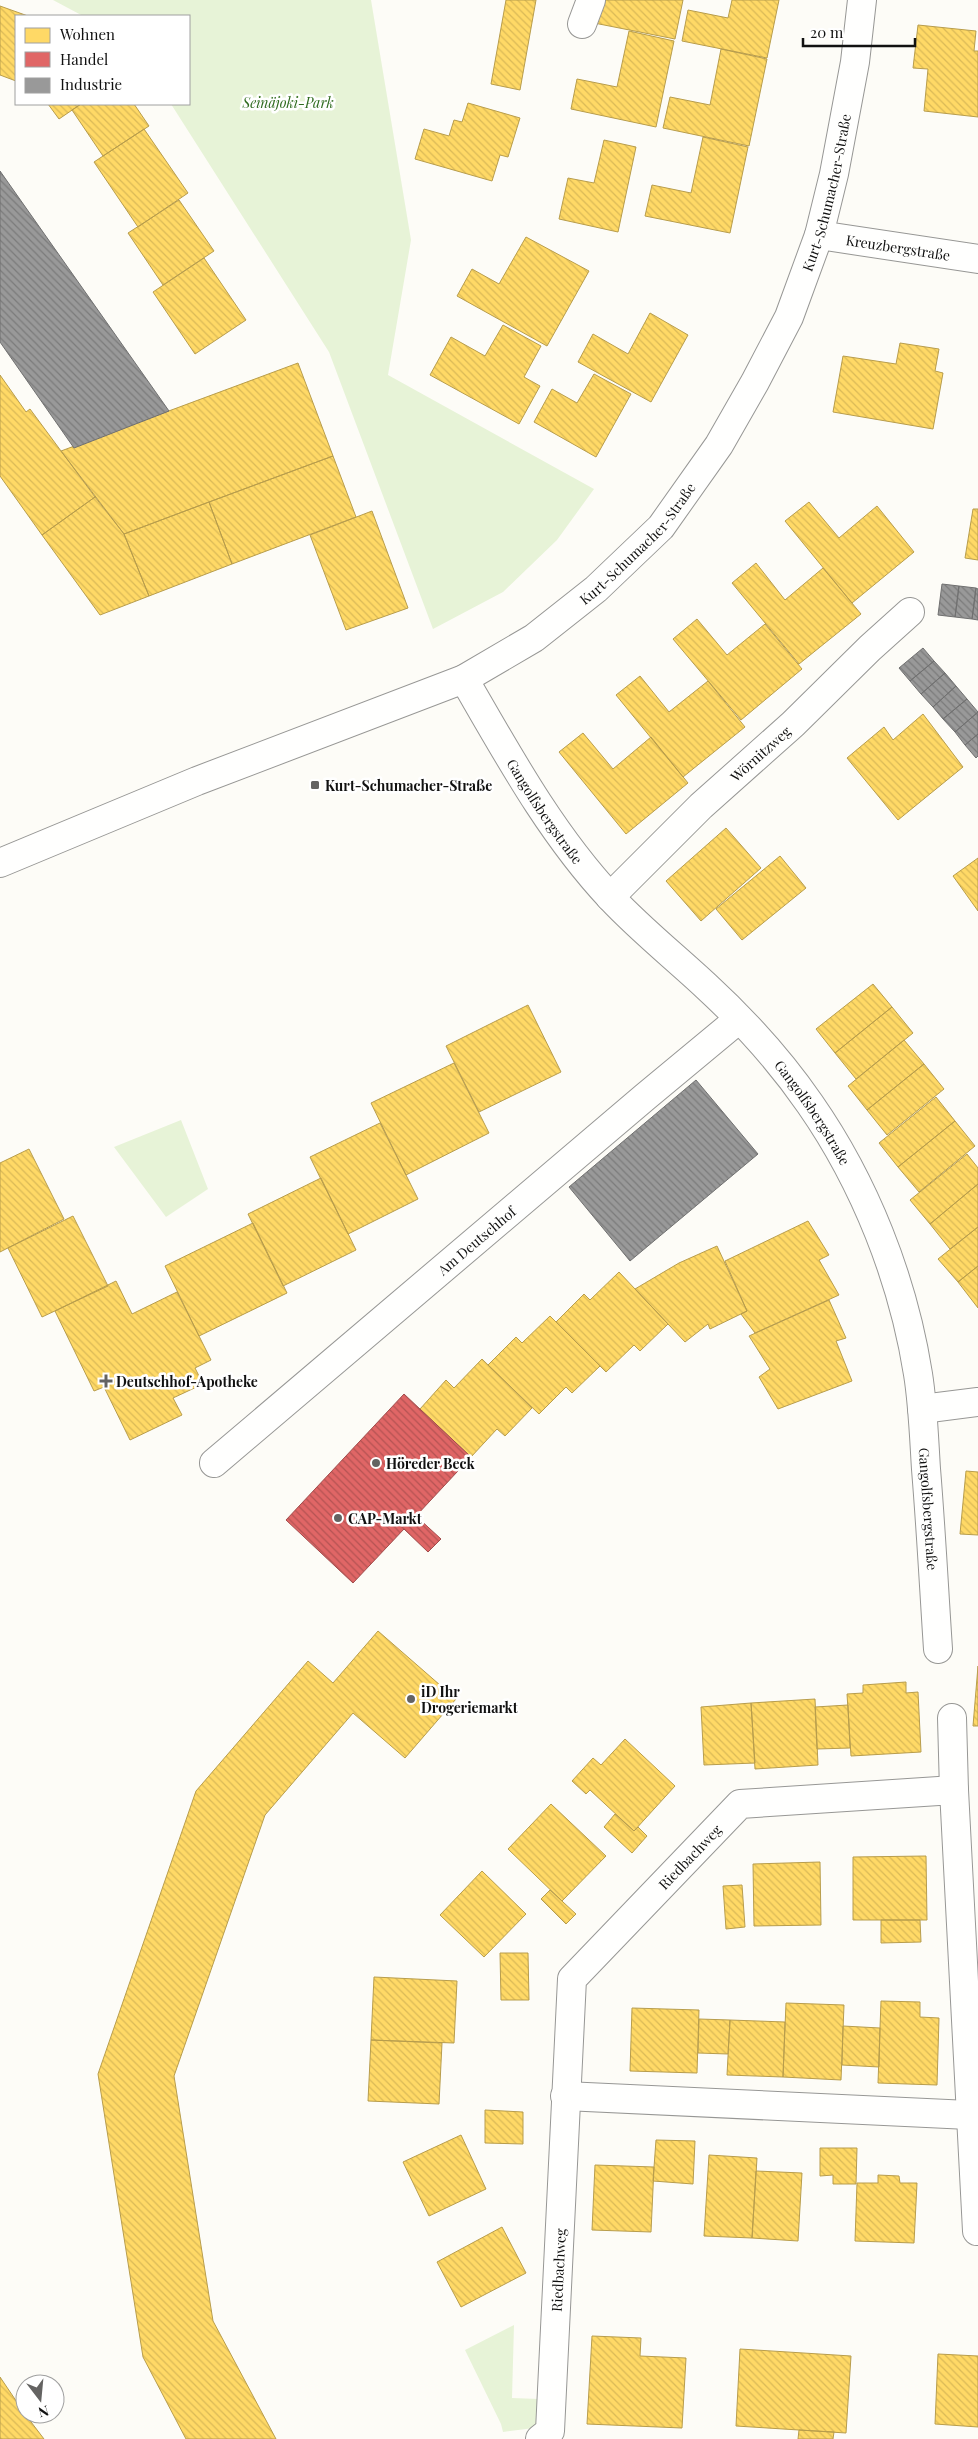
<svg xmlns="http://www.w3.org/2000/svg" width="978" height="2439" font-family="'Playfair Display',serif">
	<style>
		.grass { fill: #e7f3d7 }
		.homes { fill: url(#homes-back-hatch); stroke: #b89d4c }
		.shops { fill: url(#shops-back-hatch); stroke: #a24c4c }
		.industry { fill: url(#industry-back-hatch); stroke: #707070 }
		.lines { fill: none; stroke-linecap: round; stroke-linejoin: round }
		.street-casing { stroke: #979795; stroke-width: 30 }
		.street { stroke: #fffffe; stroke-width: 28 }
		.poi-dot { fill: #646362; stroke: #fff; stroke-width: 2 }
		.labels { text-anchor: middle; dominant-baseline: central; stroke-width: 5; stroke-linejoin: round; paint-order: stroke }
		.park-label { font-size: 14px; font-style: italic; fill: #2f6b1f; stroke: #fff }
		.street-label { font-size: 14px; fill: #111; stroke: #fff }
		.poi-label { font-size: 14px; font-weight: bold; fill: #111; stroke: #fff; text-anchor: start }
	</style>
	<defs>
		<pattern id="homes-back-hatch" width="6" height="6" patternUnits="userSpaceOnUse" patternTransform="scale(1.25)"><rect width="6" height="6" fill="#ffd966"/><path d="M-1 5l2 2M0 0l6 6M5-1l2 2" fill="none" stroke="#dab957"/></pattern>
		<pattern id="shops-back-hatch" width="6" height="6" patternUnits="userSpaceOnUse" patternTransform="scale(1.25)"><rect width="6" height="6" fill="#e06666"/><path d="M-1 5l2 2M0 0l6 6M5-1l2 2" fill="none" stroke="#b45353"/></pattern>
		<pattern id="industry-back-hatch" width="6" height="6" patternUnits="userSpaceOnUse" patternTransform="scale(1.25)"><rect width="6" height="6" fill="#999"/><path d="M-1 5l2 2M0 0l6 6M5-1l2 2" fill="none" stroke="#7b7b7b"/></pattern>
	</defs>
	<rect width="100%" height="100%" fill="#fdfcf7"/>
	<!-- grass -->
	<path class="grass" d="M 53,0 L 371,0 L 411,240 L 388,375 L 594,489 L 557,540 L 503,592 L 433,629 L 329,352 L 171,104 L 189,104 L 189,16 L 83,16 Z
		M 181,1120 L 208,1189 L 166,1217 L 114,1147 Z
		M 514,2325 L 512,2398 L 539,2399 L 542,2427 L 503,2432 L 501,2424 L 465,2350 Z"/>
	<!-- homes -->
	<path class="homes" d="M 506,0 L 536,0 L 520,90 L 491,84 Z
		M 594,0 L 683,0 L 675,39 L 589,22 Z
		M 732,0 L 779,0 L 767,58 L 682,41 L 688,10 L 728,18 Z
		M 0,6 L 28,16 L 16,16 L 16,81 L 0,75 Z
		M 918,25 L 976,31 L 974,51 L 978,51 L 978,117 L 924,111 L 928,69 L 913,68 Z
		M 629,31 L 674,41 L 656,127 L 571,109 L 577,79 L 617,87 Z
		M 721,49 L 767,59 L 749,146 L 663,128 L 670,97 L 710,105 Z
		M 468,103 L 520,118 L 508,157 L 500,155 L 492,181 L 415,159 L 424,129 L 449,136 L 454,120 L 462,122 Z
		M 48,104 L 81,104 L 59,119 Z
		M 81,104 L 134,104 L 149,126 L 103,156 L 72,110 Z
		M 144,129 L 188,193 L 138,227 L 94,162 Z
		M 703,137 L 748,147 L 730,233 L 645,216 L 652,185 L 691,193 Z
		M 604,140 L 636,147 L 618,232 L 559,219 L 568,178 L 594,183 Z
		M 179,200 L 214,251 L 163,285 L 128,233 Z
		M 526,237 L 589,271 L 547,346 L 457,296 L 472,269 L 499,284 Z
		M 204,258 L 246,320 L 195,354 L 153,292 Z
		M 650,313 L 688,335 L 651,402 L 578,362 L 593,334 L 628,354 Z
		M 503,325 L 541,346 L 524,377 L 540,386 L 519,424 L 430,375 L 451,337 L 485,356 Z
		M 900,343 L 939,349 L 935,371 L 943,373 L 933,429 L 833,412 L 843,356 L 896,364 Z
		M 298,363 L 333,456 L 209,502 L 124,534 L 61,451 Z
		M 594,374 L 631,394 L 596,457 L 534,422 L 552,389 L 577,403 Z
		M 0,375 L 26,412 L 30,409 L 95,497 L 42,535 L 0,476 Z
		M 333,456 L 356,517 L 232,564 L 209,502 Z
		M 95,497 L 124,534 L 149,596 L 100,615 L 42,535 Z
		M 209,502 L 232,564 L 149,596 L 124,534 Z
		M 809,502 L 839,538 L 877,506 L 914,552 L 852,603 L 785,521 Z
		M 973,509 L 978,509 L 978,560 L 965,558 Z
		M 372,511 L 408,608 L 346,630 L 310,535 Z
		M 756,563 L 785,600 L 823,568 L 861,614 L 799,664 L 732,583 Z
		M 697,619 L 727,655 L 765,624 L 802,669 L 741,720 L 673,639 Z
		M 640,676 L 669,712 L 708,681 L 745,727 L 683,777 L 616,695 Z
		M 923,714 L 963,767 L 898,820 L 847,758 L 884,727 L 893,740 Z
		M 583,733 L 613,769 L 651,737 L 688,783 L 626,834 L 559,752 Z
		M 726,828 L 761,868 L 701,921 L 666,881 Z
		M 780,856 L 806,888 L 742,940 L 716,909 Z
		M 978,858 L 978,911 L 953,876 Z
		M 873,984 L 892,1007 L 835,1053 L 816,1029 Z
		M 528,1005 L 561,1072 L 479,1112 L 446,1046 Z
		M 892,1007 L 913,1033 L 856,1079 L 835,1053 Z
		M 904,1040 L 924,1064 L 867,1110 L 848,1086 Z
		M 454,1063 L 489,1133 L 406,1175 L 371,1103 Z
		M 924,1064 L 944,1089 L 887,1135 L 867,1110 Z
		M 936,1097 L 955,1121 L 898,1167 L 879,1143 Z
		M 955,1121 L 975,1146 L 919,1192 L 898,1167 Z
		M 380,1123 L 418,1199 L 348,1234 L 310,1157 Z
		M 29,1149 L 64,1219 L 0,1252 L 0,1163 Z
		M 967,1154 L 978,1168 L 978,1184 L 930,1224 L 910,1200 Z
		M 321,1178 L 356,1250 L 283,1286 L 248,1214 Z
		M 978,1184 L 978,1227 L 950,1249 L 930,1224 Z
		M 73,1216 L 108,1286 L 42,1317 L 8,1248 Z
		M 808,1221 L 829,1255 L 819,1260 L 839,1295 L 755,1333 L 741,1314 L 747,1311 L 725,1261 Z
		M 253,1223 L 287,1293 L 199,1336 L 165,1266 Z
		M 978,1227 L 978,1266 L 958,1282 L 938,1259 Z
		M 717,1246 L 747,1311 L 710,1329 L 708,1324 L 685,1342 L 635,1289 L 679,1263 Z
		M 978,1266 L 978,1308 L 958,1282 Z
		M 619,1272 L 668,1324 L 640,1351 L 634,1345 L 606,1372 L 556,1322 L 584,1294 L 590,1300 Z
		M 116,1281 L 132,1314 L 177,1292 L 211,1360 L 195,1368 L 203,1384 L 173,1398 L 182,1415 L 130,1440 L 104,1387 L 94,1391 L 55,1311 Z
		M 829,1300 L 846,1338 L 836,1341 L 852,1381 L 778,1409 L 759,1377 L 770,1369 L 749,1336 Z
		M 550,1316 L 600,1366 L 572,1393 L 566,1387 L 539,1414 L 488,1365 L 516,1337 L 522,1343 Z
		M 482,1359 L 532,1408 L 505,1436 L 497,1429 L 471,1457 L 420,1409 L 446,1380 L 454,1388 Z
		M 966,1471 L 978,1472 L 978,1535 L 960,1534 Z
		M 378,1631 L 456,1699 L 405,1758 L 353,1713 L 265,1815 L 174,2076 L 213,2321 L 276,2439 L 186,2439 L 143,2357 L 98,2074 L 196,1791 L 308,1661 L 333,1683 Z
		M 978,1666 L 978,1726 L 973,1726 Z
		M 906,1682 L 906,1693 L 918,1692 L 921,1752 L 851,1756 L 847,1694 L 863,1693 L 863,1685 Z
		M 815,1699 L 818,1765 L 755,1769 L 751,1703 Z
		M 751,1703 L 755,1763 L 704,1765 L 701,1707 Z
		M 848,1705 L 850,1748 L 817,1749 L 815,1707 Z
		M 625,1739 L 675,1786 L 634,1831 L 590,1790 L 586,1794 L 572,1781 L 593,1758 L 601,1765 Z
		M 551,1804 L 606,1856 L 562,1901 L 508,1849 Z
		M 615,1814 L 634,1831 L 638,1827 L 647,1836 L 632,1853 L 604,1827 Z
		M 926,1856 L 927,1920 L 853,1920 L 853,1857 Z
		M 820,1862 L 821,1925 L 754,1926 L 753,1864 Z
		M 482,1871 L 526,1914 L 484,1957 L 440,1915 Z
		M 742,1885 L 745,1927 L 726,1929 L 723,1886 Z
		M 550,1890 L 576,1914 L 566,1924 L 541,1899 Z
		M 881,1920 L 920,1920 L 921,1942 L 881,1943 Z
		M 500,1953 L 528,1953 L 529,2000 L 501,2000 Z
		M 374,1977 L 457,1981 L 454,2043 L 371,2040 Z
		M 881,2001 L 920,2002 L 920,2017 L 939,2018 L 937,2085 L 878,2083 Z
		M 786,2003 L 844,2005 L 841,2080 L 783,2077 Z
		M 632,2008 L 699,2010 L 697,2073 L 630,2071 Z
		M 699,2019 L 730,2020 L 728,2054 L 698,2053 Z
		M 730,2020 L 785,2022 L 783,2077 L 727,2075 Z
		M 843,2026 L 880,2028 L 879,2067 L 842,2065 Z
		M 371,2040 L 442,2043 L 439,2104 L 368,2101 Z
		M 485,2110 L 523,2112 L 523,2144 L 485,2143 Z
		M 461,2135 L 486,2189 L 429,2216 L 403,2162 Z
		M 656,2140 L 695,2141 L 693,2184 L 653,2181 Z
		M 820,2148 L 857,2148 L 856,2184 L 833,2184 L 833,2175 L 820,2176 Z
		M 709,2155 L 757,2158 L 752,2238 L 704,2236 Z
		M 595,2165 L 654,2167 L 651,2232 L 592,2230 Z
		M 756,2171 L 802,2173 L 798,2241 L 752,2238 Z
		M 878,2175 L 899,2176 L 900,2183 L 917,2183 L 914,2243 L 855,2241 L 857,2183 L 878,2183 Z
		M 502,2227 L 526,2273 L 461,2307 L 437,2262 Z
		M 592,2336 L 641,2338 L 640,2356 L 686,2358 L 682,2428 L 587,2424 Z
		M 740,2349 L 851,2356 L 846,2433 L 736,2426 Z
		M 938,2354 L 978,2356 L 978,2427 L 935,2424 Z
		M 0,2377 L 25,2414 L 44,2439 L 0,2439 Z
		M 799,2430 L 834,2432 L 833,2439 L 798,2439 Z"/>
	<!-- shops -->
	<path class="shops" d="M 404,1394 L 471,1457 L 416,1516 L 441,1539 L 428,1552 L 404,1529 L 353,1583 L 286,1520 Z"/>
	<!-- industry -->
	<path class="industry" d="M 0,171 L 169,411 L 74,448 L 0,342 Z
		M 942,584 L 959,586 L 955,617 L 938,615 Z
		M 959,586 L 976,588 L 972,619 L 955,617 Z
		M 976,588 L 978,589 L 978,620 L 972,619 Z
		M 923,648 L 934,661 L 910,681 L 899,668 Z
		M 934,661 L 945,673 L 921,694 L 910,681 Z
		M 945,673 L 956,686 L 933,707 L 921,694 Z
		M 956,686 L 967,699 L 943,719 L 933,707 Z
		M 967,699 L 978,712 L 955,732 L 943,719 Z
		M 978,712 L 978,734 L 965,745 L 955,732 Z
		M 978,734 L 978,756 L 976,758 L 965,745 Z
		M 696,1080 L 758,1154 L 630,1261 L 569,1187 Z"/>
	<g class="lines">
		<!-- street casing -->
		<g class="street-casing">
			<g id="street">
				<path d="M 582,24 L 591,0"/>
				<path id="s1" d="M 819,235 L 978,259"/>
				<path id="s2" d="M 464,679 C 508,755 551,834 611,898 C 641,930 675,957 706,986 C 744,1021 781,1062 810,1104 C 865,1183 903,1279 918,1374 C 923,1405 924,1438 926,1469 C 931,1529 934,1589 938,1649"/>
				<path id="s3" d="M 0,863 L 197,781 L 464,679 L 534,638 L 596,589 L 661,527 L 719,445 L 755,382 L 789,317 L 819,235 L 834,174 L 855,62 L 862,0"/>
				<path id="s4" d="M 610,897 L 701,806 L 793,724 L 870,648 L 910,612"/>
				<path d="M 922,1409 L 978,1402"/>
				<path id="s5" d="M 214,1463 L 645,1097 L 739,1019"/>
				<path d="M 952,1718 L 954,1790"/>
				<path d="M 565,2096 L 969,2115"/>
				<path id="s6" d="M 540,2439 L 550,2431 L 572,1979 L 740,1804 L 954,1790 L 977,2231"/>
			</g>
		</g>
		<!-- street -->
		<use href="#street" class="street"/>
	</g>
	<!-- markers -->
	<g class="poi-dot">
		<rect x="310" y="780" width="10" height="10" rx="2.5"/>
		<path d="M103.5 1373.5h5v5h5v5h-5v5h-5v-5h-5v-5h5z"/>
		<circle cx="376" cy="1463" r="5"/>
		<circle cx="338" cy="1518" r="5"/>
		<circle cx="411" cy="1699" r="5"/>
	</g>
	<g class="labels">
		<!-- park labels -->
		<g class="park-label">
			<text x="288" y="102">Seinäjoki-Park</text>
		</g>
		<!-- street labels -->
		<g class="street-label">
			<text stroke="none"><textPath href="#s3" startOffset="1126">Kurt-Schumacher-Straße</textPath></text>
			<text stroke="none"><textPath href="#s1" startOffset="80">Kreuzbergstraße</textPath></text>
			<text stroke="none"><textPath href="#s3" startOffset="721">Kurt-Schumacher-Straße</textPath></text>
			<text stroke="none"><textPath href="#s4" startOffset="208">Wörnitzweg</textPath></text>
			<text stroke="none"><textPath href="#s2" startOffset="155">Gangolfsbergstraße</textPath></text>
			<text stroke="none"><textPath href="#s2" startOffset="560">Gangolfsbergstraße</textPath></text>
			<text stroke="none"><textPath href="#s5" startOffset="344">Am Deutschhof</textPath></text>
			<text stroke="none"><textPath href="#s2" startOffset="980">Gangolfsbergstraße</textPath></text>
			<text stroke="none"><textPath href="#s6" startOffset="635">Riedbachweg</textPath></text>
			<text stroke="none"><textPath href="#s6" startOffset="174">Riedbachweg</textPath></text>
		</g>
		<!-- poi labels -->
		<g class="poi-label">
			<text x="325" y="785">Kurt-Schumacher-Straße</text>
			<text x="116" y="1381">Deutschhof-Apotheke</text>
			<text x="386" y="1463">Höreder Beck</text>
			<text x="348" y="1518">CAP-Markt</text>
			<text x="421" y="1691">iD Ihr<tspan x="421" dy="16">Drogeriemarkt</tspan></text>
		</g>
	</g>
	<!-- legend -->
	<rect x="15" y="15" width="175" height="90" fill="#ffffff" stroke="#a0a0a0"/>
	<rect x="25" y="28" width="25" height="15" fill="#ffd966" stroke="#a0a0a0"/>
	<text x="60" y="40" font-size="15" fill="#111111">Wohnen</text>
	<rect x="25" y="52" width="25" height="15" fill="#e06666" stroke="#a0a0a0"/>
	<text x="60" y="65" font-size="15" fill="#111111">Handel</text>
	<rect x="25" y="78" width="25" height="15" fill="#999999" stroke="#a0a0a0"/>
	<text x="60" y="90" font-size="15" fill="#111111">Industrie</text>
	<!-- north arrow -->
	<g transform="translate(40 2399) rotate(164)"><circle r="24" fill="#ffffff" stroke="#a0a0a0"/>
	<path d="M0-4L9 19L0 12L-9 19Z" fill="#646362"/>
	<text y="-8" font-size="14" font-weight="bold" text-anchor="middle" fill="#111111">N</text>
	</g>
	<!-- scale -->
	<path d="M803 38v8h112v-8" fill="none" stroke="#111111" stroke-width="2.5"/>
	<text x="810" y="38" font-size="15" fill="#111111" stroke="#ffffff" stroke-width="4" paint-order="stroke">20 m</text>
</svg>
